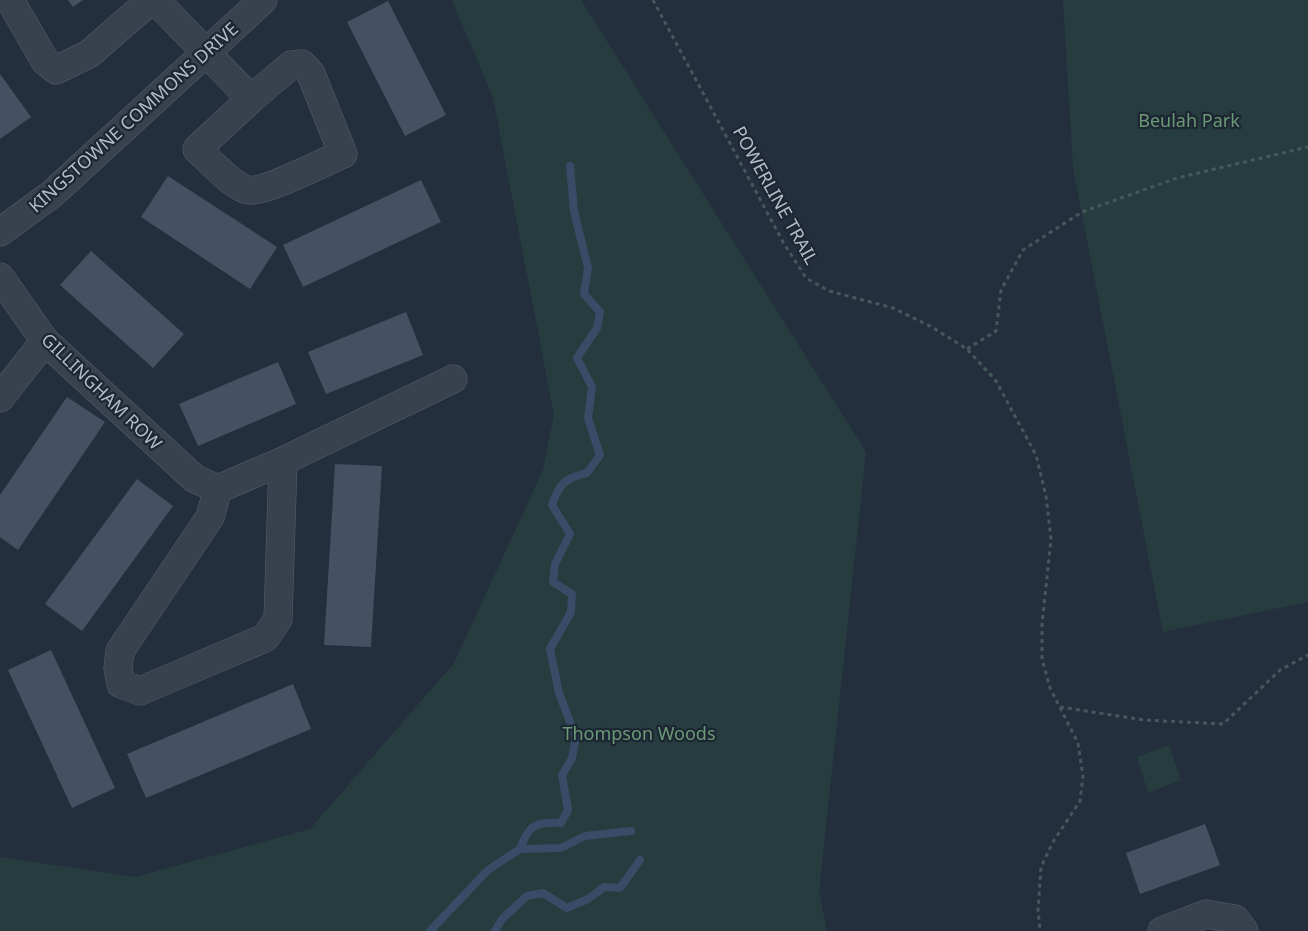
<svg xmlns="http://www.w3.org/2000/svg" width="1308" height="931" font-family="'Noto Sans',sans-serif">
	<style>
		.green { fill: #263c3f }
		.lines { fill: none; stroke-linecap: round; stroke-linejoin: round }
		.stream { stroke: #394c67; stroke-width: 8 }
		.building { fill: #455162 }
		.minor-casing { stroke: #565f6c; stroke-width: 29 }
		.path { stroke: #44595c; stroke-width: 3; stroke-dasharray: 4 4; stroke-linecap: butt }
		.minor { stroke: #38414e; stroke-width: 28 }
		.labels { text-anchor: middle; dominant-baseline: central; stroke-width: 4.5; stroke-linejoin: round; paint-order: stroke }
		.street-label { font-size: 18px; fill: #b4bcc9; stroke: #1d2633 }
		.park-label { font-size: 18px; fill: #6b9a76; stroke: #1d2633 }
	</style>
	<rect width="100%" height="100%" fill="#242f3e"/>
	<!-- green -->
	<path class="green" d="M 452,0 L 581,0 L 866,452 L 819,892 L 827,931 L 0,931 L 0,857 L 135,877 L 310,829 L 454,663 L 543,470 L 554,415 L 493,98 Z
		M 1063,0 L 1308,0 L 1308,602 L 1163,632 L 1073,168 Z
		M 1169,745 L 1181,780 L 1148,793 L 1137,757 Z"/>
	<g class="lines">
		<!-- stream -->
		<path class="stream" d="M 520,849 C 529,824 536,822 561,823 L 568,810 L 562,775 L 572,758 L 576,738 L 559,693 L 550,649 L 571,612 L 572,594 L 553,582 L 555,564 L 570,534 L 552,505 C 559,484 565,478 587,473 L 600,455 L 588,418 L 592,387 L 577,358 L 597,328 L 600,312 L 584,294 L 588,268 L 574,211 L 570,166
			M 430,931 L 488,870 L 520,849 L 561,848 L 585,836 L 631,831
			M 495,931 L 502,919 L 527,896 L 543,893 L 567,908 L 588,899 L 604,887 L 620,888 L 640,860"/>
	</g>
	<!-- building -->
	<path class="building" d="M 68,0 L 83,0 L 73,7 Z
		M 388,1 L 446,115 L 405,136 L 347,22 Z
		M 0,74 L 31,117 L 0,139 Z
		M 168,176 L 277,247 L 250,289 L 141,217 Z
		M 421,180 L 441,222 L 303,287 L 283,245 Z
		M 91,251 L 184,334 L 153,368 L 60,285 Z
		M 406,312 L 423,355 L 326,394 L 308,352 Z
		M 278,362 L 296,404 L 198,446 L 179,404 Z
		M 67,397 L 105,422 L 18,550 L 0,537 L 0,495 Z
		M 335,464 L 382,466 L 371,647 L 324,645 Z
		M 137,479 L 173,506 L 82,631 L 45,604 Z
		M 51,650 L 115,788 L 72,808 L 8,670 Z
		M 293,684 L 311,729 L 146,798 L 127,754 Z
		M 1205,824 L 1220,865 L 1140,894 L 1126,853 Z"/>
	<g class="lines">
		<!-- minor casing -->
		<g class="minor-casing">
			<path id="minor" d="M 10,0 L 45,61 L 56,70 L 89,54 L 151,0
				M 155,0 L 251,99
				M 302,64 L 311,74 L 343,154 C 326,161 264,193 249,190 C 234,188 209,160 197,149 L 251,99 L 291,65 Z
				M 0,232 L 52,194 L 263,0
				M 0,277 L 45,341 L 195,479 L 218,489 L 210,517 L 120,651 L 118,668 L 121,684 L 140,691 L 265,638 L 278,619 L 283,461 L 453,379
				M 0,398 L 45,341
				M 218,489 L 283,461
				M 1162,931 L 1206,914 L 1235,919 L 1244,931"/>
		</g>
		<!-- path -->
		<path class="path" d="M 653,0 L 783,242 L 806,278 L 829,291 L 893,308 L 930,326 L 967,349 L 996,381 L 1036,455 L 1046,496 L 1051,539 L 1042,624 L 1042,659 L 1050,688 L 1078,743 L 1083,776 L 1080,801 L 1053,842 L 1041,867 L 1038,910 L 1040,931
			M 967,349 L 996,331 L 1001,290 L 1023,250 L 1082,212 L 1177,178 L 1308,147
			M 1060,707 L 1144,720 L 1223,724 L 1280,670 L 1308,655"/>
		<!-- minor -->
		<use href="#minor" class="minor"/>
	</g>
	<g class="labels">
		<!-- street labels -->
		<g class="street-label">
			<text transform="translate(133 117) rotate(-42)">KINGSTOWNE COMMONS DRIVE</text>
			<text transform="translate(776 195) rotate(61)">POWERLINE TRAIL</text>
			<text transform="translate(102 391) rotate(44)">GILLINGHAM ROW</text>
		</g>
		<!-- park labels -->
		<g class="park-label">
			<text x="1189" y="120">Beulah Park</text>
			<text x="639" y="733">Thompson Woods</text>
		</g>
	</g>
</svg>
